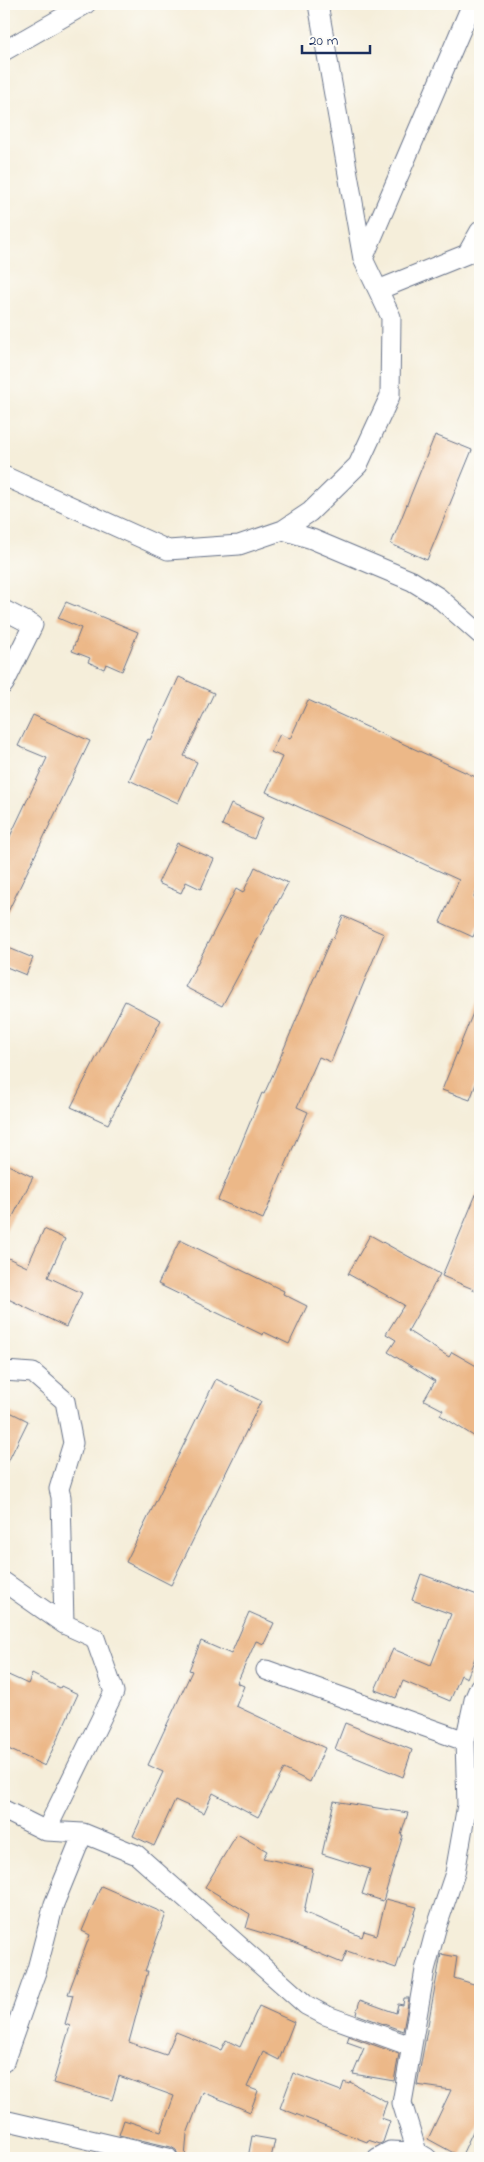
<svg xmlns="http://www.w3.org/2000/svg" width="484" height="2162" font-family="'Indie Flower',sans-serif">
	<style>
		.building { fill: #ecb888 }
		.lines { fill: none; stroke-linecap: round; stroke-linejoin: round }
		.minor-casing { stroke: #677289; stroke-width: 21 }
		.minor { stroke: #fff; stroke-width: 19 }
	</style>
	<rect width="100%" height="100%" fill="#fdfcf7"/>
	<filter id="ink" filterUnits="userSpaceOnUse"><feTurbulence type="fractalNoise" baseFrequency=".02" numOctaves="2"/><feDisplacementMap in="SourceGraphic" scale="10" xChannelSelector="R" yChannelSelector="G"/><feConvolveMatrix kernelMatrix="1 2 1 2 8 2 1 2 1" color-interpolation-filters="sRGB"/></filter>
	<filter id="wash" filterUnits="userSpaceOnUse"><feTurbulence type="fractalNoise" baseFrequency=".0096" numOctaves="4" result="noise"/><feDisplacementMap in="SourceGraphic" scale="20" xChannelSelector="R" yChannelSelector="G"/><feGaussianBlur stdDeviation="1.12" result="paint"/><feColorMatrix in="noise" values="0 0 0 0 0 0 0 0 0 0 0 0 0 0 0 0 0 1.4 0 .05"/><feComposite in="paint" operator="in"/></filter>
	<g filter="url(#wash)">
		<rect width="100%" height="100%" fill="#f5eeda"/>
		<g id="blocks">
			<!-- building -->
			<path class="building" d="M 435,435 L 472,450 L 427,560 L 391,544 Z
				M 66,602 L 138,632 L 122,671 L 106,664 L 104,669 L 88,662 L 90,658 L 72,651 L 81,628 L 58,618 Z
				M 179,677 L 214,693 L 184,756 L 197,762 L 178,803 L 129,780 L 148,739 L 150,740 Z
				M 308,700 L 480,779 L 480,884 L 474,897 L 480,900 L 480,921 L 473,937 L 440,922 L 459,880 L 266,792 L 282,757 L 271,752 L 280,734 L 290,739 Z
				M 33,715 L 90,741 L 4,920 L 4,849 L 47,758 L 18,746 Z
				M 231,804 L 263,818 L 254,839 L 222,825 Z
				M 177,843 L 214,859 L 201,889 L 186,882 L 181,893 L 158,883 Z
				M 255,867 L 288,883 L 222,1006 L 185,987 L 236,889 L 243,893 Z
				M 343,916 L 384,934 L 331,1062 L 319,1057 L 297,1107 L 308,1112 L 263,1219 L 218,1200 L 262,1093 L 264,1094 L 274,1072 L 331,938 L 333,939 Z
				M 4,946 L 33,958 L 26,975 L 4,966 Z
				M 479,998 L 480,998 L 480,1073 L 470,1100 L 442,1090 Z
				M 125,1001 L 161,1020 L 108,1124 L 71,1107 Z
				M 4,1163 L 33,1177 L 4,1234 Z
				M 480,1185 L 480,1292 L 442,1276 Z
				M 44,1229 L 65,1239 L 48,1277 L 82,1293 L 66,1327 L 4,1297 L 4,1256 L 27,1267 Z
				M 370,1235 L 440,1274 L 408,1331 L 449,1357 L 452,1352 L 480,1368 L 480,1440 L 440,1415 L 443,1410 L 424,1400 L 435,1381 L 388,1352 L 396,1340 L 386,1334 L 404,1305 L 348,1274 Z
				M 180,1240 L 284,1291 L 283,1294 L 307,1306 L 289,1344 L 264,1332 L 263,1335 L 158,1284 Z
				M 216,1379 L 261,1401 L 171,1585 L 126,1562 Z
				M 4,1409 L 28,1421 L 4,1470 Z
				M 421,1574 L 480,1596 L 480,1654 L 477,1653 L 467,1678 L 461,1675 L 450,1701 L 403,1681 L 396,1698 L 375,1690 L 393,1649 L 431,1665 L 451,1614 L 412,1600 Z
				M 249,1612 L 274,1623 L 264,1644 L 256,1641 L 237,1683 L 244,1686 L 236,1706 L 325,1748 L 310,1782 L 284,1769 L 258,1817 L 213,1793 L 204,1813 L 175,1800 L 154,1846 L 133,1836 L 163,1772 L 148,1765 L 192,1671 L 189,1670 L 201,1641 L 231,1654 Z
				M 4,1673 L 28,1684 L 32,1674 L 60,1688 L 61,1686 L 78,1694 L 45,1766 L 4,1747 Z
				M 345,1723 L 412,1750 L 403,1777 L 335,1749 Z
				M 334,1801 L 408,1813 L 401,1835 L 403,1835 L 383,1901 L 362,1894 L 370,1869 L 322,1854 Z
				M 237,1834 L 267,1851 L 263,1858 L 313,1869 L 304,1912 L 362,1937 L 364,1931 L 377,1935 L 386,1899 L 417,1907 L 396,1968 L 347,1951 L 342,1963 L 289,1941 L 246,1928 L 250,1914 L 205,1887 Z
				M 101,1886 L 166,1914 L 145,1971 L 148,1971 L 129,2042 L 166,2055 L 176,2032 L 221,2050 L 226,2040 L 240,2047 L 259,2006 L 294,2022 L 279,2060 L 263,2052 L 247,2087 L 258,2091 L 250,2112 L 203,2092 L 187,2134 L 185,2158 L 179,2158 L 176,2150 L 171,2147 L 119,2135 L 124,2120 L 161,2132 L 174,2096 L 119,2076 L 112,2100 L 53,2083 L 70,2026 L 65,2024 L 73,1995 L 68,1994 L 90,1935 L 82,1931 Z
				M 441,1954 L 457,1957 L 454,1978 L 480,1986 L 480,2116 L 461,2157 L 428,2139 L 451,2090 L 417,2085 Z
				M 404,1998 L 409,1998 L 403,2031 L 356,2014 L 360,2000 L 396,2013 L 398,2004 L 403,2005 Z
				M 349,2036 L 399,2054 L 394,2081 L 353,2074 L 364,2048 L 347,2042 Z
				M 293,2073 L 341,2091 L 344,2082 L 349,2084 L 350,2082 L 387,2102 L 381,2118 L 390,2121 L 383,2142 L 380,2144 L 368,2140 L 367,2142 L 280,2108 Z
				M 252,2136 L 275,2140 L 271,2158 L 248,2158 Z"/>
		</g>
	</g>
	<g filter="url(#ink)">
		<use href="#blocks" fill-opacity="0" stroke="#677289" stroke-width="1"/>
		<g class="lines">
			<!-- minor casing -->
			<g class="minor-casing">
				<path id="minor" d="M 4,51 L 86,4
					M 363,259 L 472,4
					M 378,290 L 467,254 L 480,231
					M 4,476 L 168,550 L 239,545 L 283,530 L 310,512 L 358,465 L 390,396 L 391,317 L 363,259 L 318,4
					M 283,530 L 312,539 L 412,581 L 438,597 L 480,634
					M 4,610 L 33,625 L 4,684
					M 4,1371 L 33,1373 L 65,1401 L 73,1443 L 59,1489 L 61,1497 L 64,1624 L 95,1638 L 114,1692 L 46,1831 L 83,1833 L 137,1855 L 306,2005 L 325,2015 L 405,2044 L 412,2044
					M 4,1582 L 64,1624
					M 266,1670 L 465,1741
					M 4,1810 L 46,1831
					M 4,2062 L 37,1969 L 54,1904 L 83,1833
					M 4,2120 L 168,2158
					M 377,2158 L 390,2151 L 417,2152
					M 427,2158 L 417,2152 L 402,2103 L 425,1970 L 436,1929 L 455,1873 L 467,1805 L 465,1741 L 474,1700 L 480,1686"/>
			</g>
			<!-- minor -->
			<use href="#minor" class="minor"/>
		</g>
	</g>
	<!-- margin -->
	<rect width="484" height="2162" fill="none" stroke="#fdfcf7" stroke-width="20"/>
	<!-- scale -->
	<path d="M302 45v8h68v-8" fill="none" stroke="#1b2f5e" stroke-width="2.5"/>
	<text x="309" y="45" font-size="15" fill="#1b2f5e" stroke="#fdfcf7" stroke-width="4" paint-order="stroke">20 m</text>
</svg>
